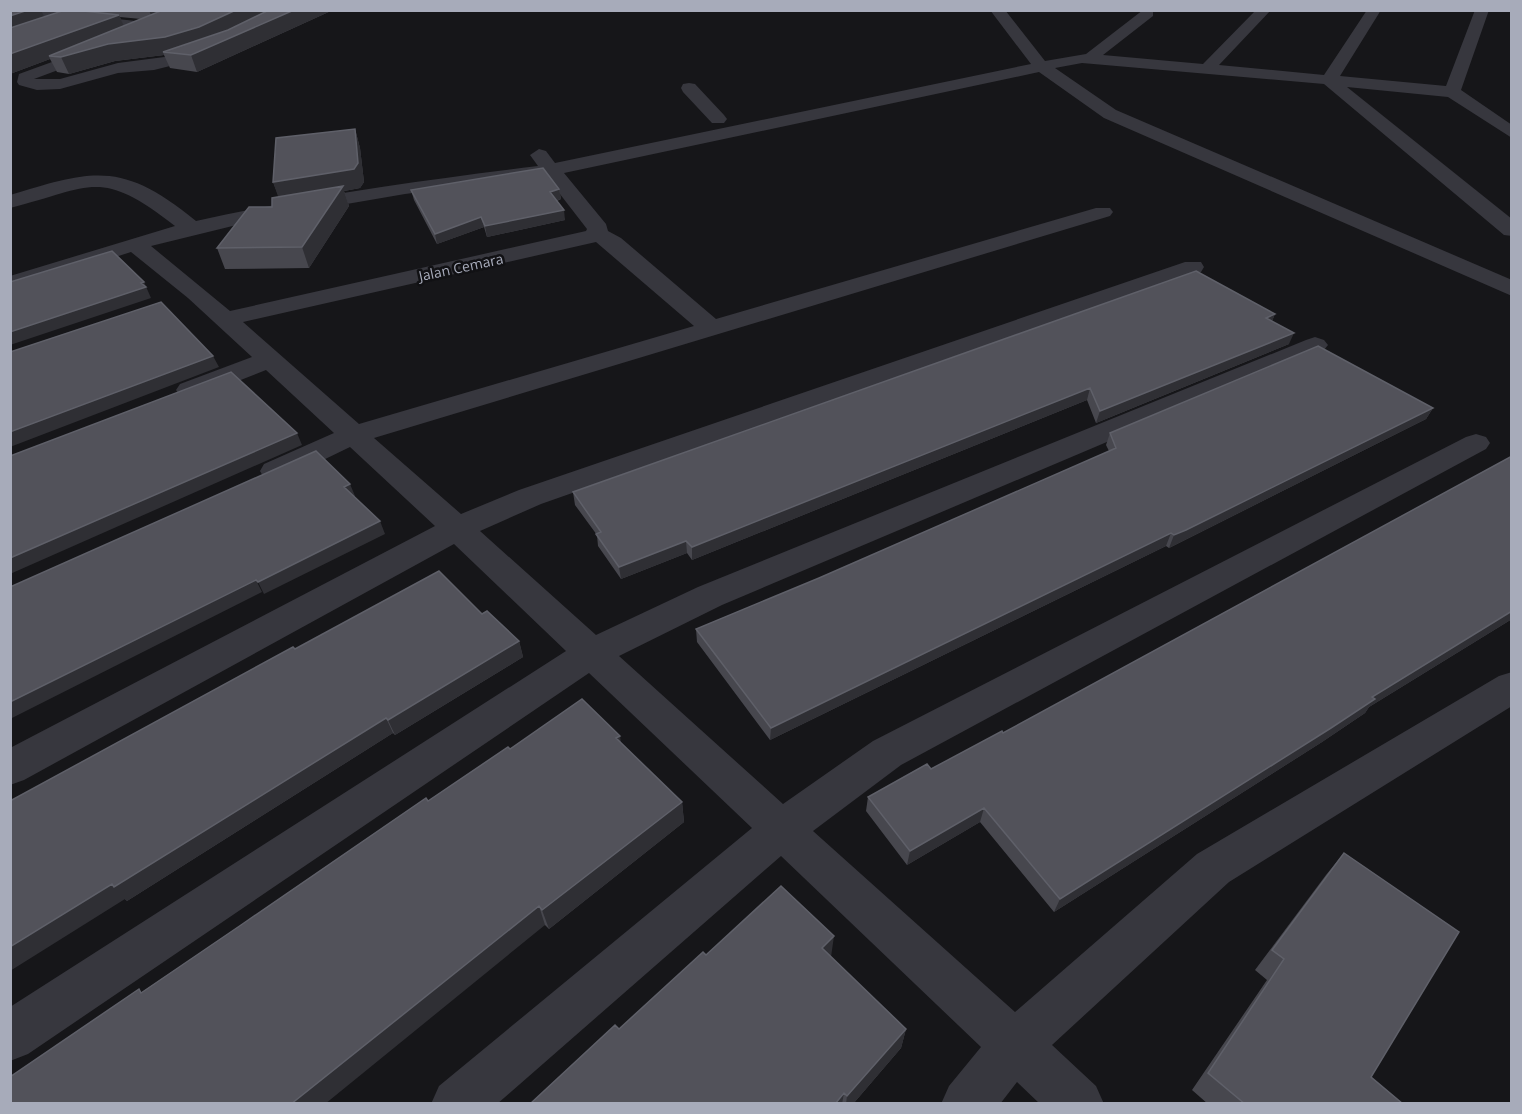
<svg xmlns="http://www.w3.org/2000/svg" width="1522" height="1114" font-family="'Open Sans',sans-serif">
	<style>
		.lines { fill: none; stroke-linecap: round; stroke-linejoin: round }
		.minor { fill: #37373e; fill-rule: evenodd }
		.wall { fill: #47474e; fill-rule: evenodd }
		.shaded-wall { fill: #2f2f34 }
		.building { fill: #52525a; stroke: #5f6069; stroke-width: 1.5 }
		.labels { text-anchor: middle; dominant-baseline: central; stroke-width: 5; stroke-linejoin: round; paint-order: stroke }
		.far-street-label { font-size: 14px; fill: #a7abba; stroke: #111114 }
	</style>
	<rect width="100%" height="100%" fill="#161619"/>
	<g class="lines">
		<!-- minor -->
		<path class="minor" d="M 10,10 L 36,10 L 172,25 L 179,29 L 172,33 L 10,16 Z
			M 282,10 L 302,10 L 233,44 L 182,63 L 154,70 L 118,73 L 60,89 L 37,90 L 19,85 L 17,82 L 19,74 L 96,46 L 101,48 L 104,51 L 101,54 L 34,79 L 60,79 L 118,63 L 172,56 L 206,45 Z
			M 990,10 L 1005,10 L 1045,61 L 1086,54 L 1143,10 L 1153,10 L 1153,16 L 1103,55 L 1203,64 L 1256,10 L 1271,10 L 1219,65 L 1324,75 L 1367,10 L 1381,10 L 1340,76 L 1446,86 L 1475,10 L 1489,10 L 1461,90 L 1512,125 L 1512,138 L 1448,97 L 1347,87 L 1512,219 L 1512,236 L 1504,235 L 1324,84 L 1082,63 L 1055,68 L 1116,110 L 1512,280 L 1512,296 L 1104,118 L 1039,72 L 564,173 L 606,224 L 608,231 L 621,238 L 716,319 L 1096,208 L 1110,208 L 1113,212 L 1110,216 L 374,438 L 461,514 L 519,490 L 1185,262 L 1201,262 L 1204,267 L 1201,272 L 541,504 L 480,531 L 596,635 L 698,587 L 1306,340 L 1315,337 L 1324,340 L 1328,345 L 1324,350 L 722,605 L 619,656 L 783,804 L 873,741 L 1466,437 L 1476,434 L 1486,437 L 1490,443 L 1486,449 L 901,765 L 813,831 L 1015,1012 L 1197,854 L 1499,676 L 1512,672 L 1512,706 L 1229,882 L 1052,1045 L 1096,1086 L 1104,1104 L 1040,1104 L 1017,1082 L 1000,1104 L 941,1104 L 949,1086 L 981,1047 L 781,856 L 497,1104 L 431,1104 L 439,1086 L 752,828 L 589,673 L 28,1054 L 10,1061 L 10,1007 L 566,651 L 454,544 L 24,780 L 10,785 L 10,748 L 435,526 L 350,447 L 286,478 L 275,480 L 264,478 L 260,471 L 264,464 L 334,433 L 266,370 L 200,396 L 190,398 L 180,396 L 176,390 L 180,384 L 252,357 L 188,298 L 131,252 L 10,291 L 10,276 L 175,226 C 99,167 93,187 10,208 L 10,195 C 94,169 123,161 196,221 C 309,196 423,180 538,166 L 530,155 L 539,149 L 546,151 L 555,163 L 1031,64 ZM 546,176 L 587,229 L 586,231 L 230,311 L 151,246 L 265,218 L 405,194 ZM 596,242 L 694,326 L 359,424 L 243,322 Z
			M 689,83 L 695,84 L 724,115 L 727,119 L 724,123 L 712,123 L 683,92 L 681,88 L 683,84 Z"/>
	</g>
	<!-- wall -->
	<path class="wall" d="M 10,10 L 41,10 L 44,17 L 64,11 L 60,10 L 333,10 L 197,72 L 170,68 L 164,55 L 115,61 L 69,74 L 57,72 L 50,59 L 10,74 ZM 120,17 L 141,19 L 123,26 Z
		M 355,129 L 360,148 L 364,182 L 360,188 L 344,191 L 349,206 L 309,268 L 225,269 L 217,248 L 272,207 L 279,197 L 273,182 Z
		M 559,189 L 561,199 L 557,201 L 565,220 L 487,237 L 484,227 L 437,244 L 414,200 L 411,190 Z
		M 1275,314 L 1272,321 L 1289,344 L 1096,423 L 1087,400 L 692,560 L 687,553 L 621,579 L 598,546 L 597,535 L 575,505 L 573,492 Z
		M 1433,408 L 1426,419 L 1181,542 L 1169,548 L 1166,546 L 770,740 L 697,642 L 696,629 L 819,578 L 1109,451 L 1106,445 L 1110,433 Z
		M 1512,456 L 1512,619 L 1369,707 L 1365,713 L 1322,742 L 1054,912 L 980,822 L 907,865 L 866,811 L 868,797 L 931,769 L 1003,733 Z
		M 482,614 L 519,641 L 523,657 L 395,735 L 393,733 L 127,901 L 125,899 L 295,649 Z
		M 621,743 L 682,802 L 684,822 L 549,929 L 545,925 L 142,992 L 428,801 L 510,749 Z
		M 1344,853 L 1371,1077 L 1403,1104 L 1208,1104 L 1192,1090 L 1267,980 L 1255,970 L 1326,875 Z
		M 831,957 L 906,1029 L 901,1048 L 853,1104 L 530,1104 L 619,1029 Z"/>
	<!-- shaded-wall -->
	<path class="shaded-wall" d="M 28,10 L 41,10 L 47,22 L 10,34 L 10,16 Z
		M 149,10 L 179,10 L 153,21 Z
		M 236,10 L 276,10 L 171,53 L 165,37 Z
		M 294,10 L 333,10 L 197,72 L 191,55 Z
		M 119,15 L 126,31 L 49,56 L 50,59 L 10,74 L 10,54 Z
		M 165,37 L 171,53 L 163,52 L 164,55 L 115,61 L 69,74 L 61,57 L 108,44 Z
		M 355,129 L 360,148 L 364,182 L 360,188 L 344,191 L 349,206 L 309,268 L 302,247 L 280,202 L 273,182 Z
		M 559,189 L 561,199 L 552,202 L 550,192 Z
		M 564,210 L 565,220 L 487,237 L 485,226 Z
		M 481,217 L 484,227 L 437,244 L 435,234 Z
		M 144,282 L 151,298 L 10,345 L 10,332 Z
		M 1275,314 L 1270,326 L 1266,318 Z
		M 1294,333 L 1289,344 L 1096,423 L 1100,411 Z
		M 213,356 L 219,367 L 10,447 L 10,432 Z
		M 1090,388 L 1087,400 L 692,560 L 692,547 Z
		M 1433,408 L 1426,419 L 1169,548 L 1174,535 Z
		M 297,433 L 302,445 L 10,574 L 10,558 Z
		M 350,484 L 355,496 L 349,499 L 344,487 Z
		M 380,521 L 385,534 L 264,594 L 258,582 Z
		M 1171,533 L 1166,546 L 770,740 L 771,728 Z
		M 686,541 L 687,553 L 621,579 L 619,567 Z
		M 256,580 L 262,592 L 10,719 L 10,702 Z
		M 1512,611 L 1512,619 L 1369,707 L 1365,713 L 1322,742 L 1054,912 L 1060,899 L 1372,697 Z
		M 519,641 L 523,657 L 395,735 L 388,720 Z
		M 386,718 L 393,733 L 127,901 L 125,899 L 10,971 L 10,947 L 112,884 Z
		M 620,736 L 623,756 L 616,738 Z
		M 682,802 L 684,822 L 549,929 L 542,910 Z
		M 984,808 L 980,822 L 907,865 L 910,851 Z
		M 539,906 L 545,925 L 325,1104 L 291,1104 Z
		M 834,936 L 831,957 L 822,948 Z
		M 906,1029 L 901,1048 L 853,1104 L 846,1104 L 847,1096 Z
		M 844,1093 L 842,1104 L 835,1104 Z"/>
	<!-- building -->
	<path class="building" d="M 10,10 L 28,10 L 10,16 Z
		M 65,10 L 74,10 L 119,15 L 10,54 L 10,28 Z
		M 163,10 L 236,10 L 199,27 L 165,37 L 108,44 L 61,57 L 49,56 Z
		M 269,10 L 294,10 L 191,55 L 163,52 L 228,30 Z
		M 355,129 L 358,163 L 354,169 L 273,182 L 276,138 Z
		M 543,168 L 559,189 L 550,192 L 564,210 L 485,226 L 481,217 L 435,234 L 411,190 Z
		M 343,186 L 302,247 L 217,248 L 249,207 L 272,207 L 272,198 Z
		M 112,251 L 144,282 L 141,283 L 146,287 L 10,332 L 10,282 Z
		M 1196,271 L 1275,314 L 1266,318 L 1294,333 L 1100,411 L 1090,388 L 692,547 L 686,541 L 619,567 L 596,534 L 601,532 L 573,492 Z
		M 161,302 L 213,356 L 10,432 L 10,352 Z
		M 1318,346 L 1433,408 L 1186,530 L 1174,535 L 1171,533 L 771,728 L 696,629 L 819,578 L 1116,448 L 1110,433 Z
		M 231,372 L 297,433 L 10,558 L 10,456 Z
		M 316,451 L 350,484 L 344,487 L 380,521 L 258,582 L 256,580 L 10,702 L 10,587 Z
		M 1512,456 L 1512,611 L 1372,697 L 1375,699 L 1331,728 L 1060,899 L 984,808 L 910,851 L 868,797 L 927,764 L 931,769 L 1002,731 L 1003,733 Z
		M 439,571 L 482,614 L 487,611 L 519,641 L 388,720 L 386,718 L 114,887 L 112,884 L 10,947 L 10,801 L 293,647 L 295,649 Z
		M 582,699 L 620,736 L 616,738 L 682,802 L 542,910 L 539,906 L 291,1104 L 10,1104 L 10,1077 L 139,989 L 141,993 L 241,925 L 426,798 L 428,801 L 508,747 L 510,749 Z
		M 1344,853 L 1459,932 L 1371,1077 L 1403,1104 L 1245,1104 L 1208,1073 L 1284,959 L 1272,950 Z
		M 781,886 L 834,936 L 822,948 L 906,1029 L 847,1096 L 844,1093 L 835,1104 L 530,1104 L 615,1025 L 619,1029 L 703,952 L 706,955 Z"/>
	<g class="labels">
		<!-- far-street labels -->
		<g class="far-street-label">
			<text transform="translate(461 267) rotate(-12)">Jalan Cemara</text>
		</g>
	</g>
	<!-- border -->
	<rect width="1522" height="1114" fill="none" stroke="#a7abba" stroke-width="24"/>
</svg>
